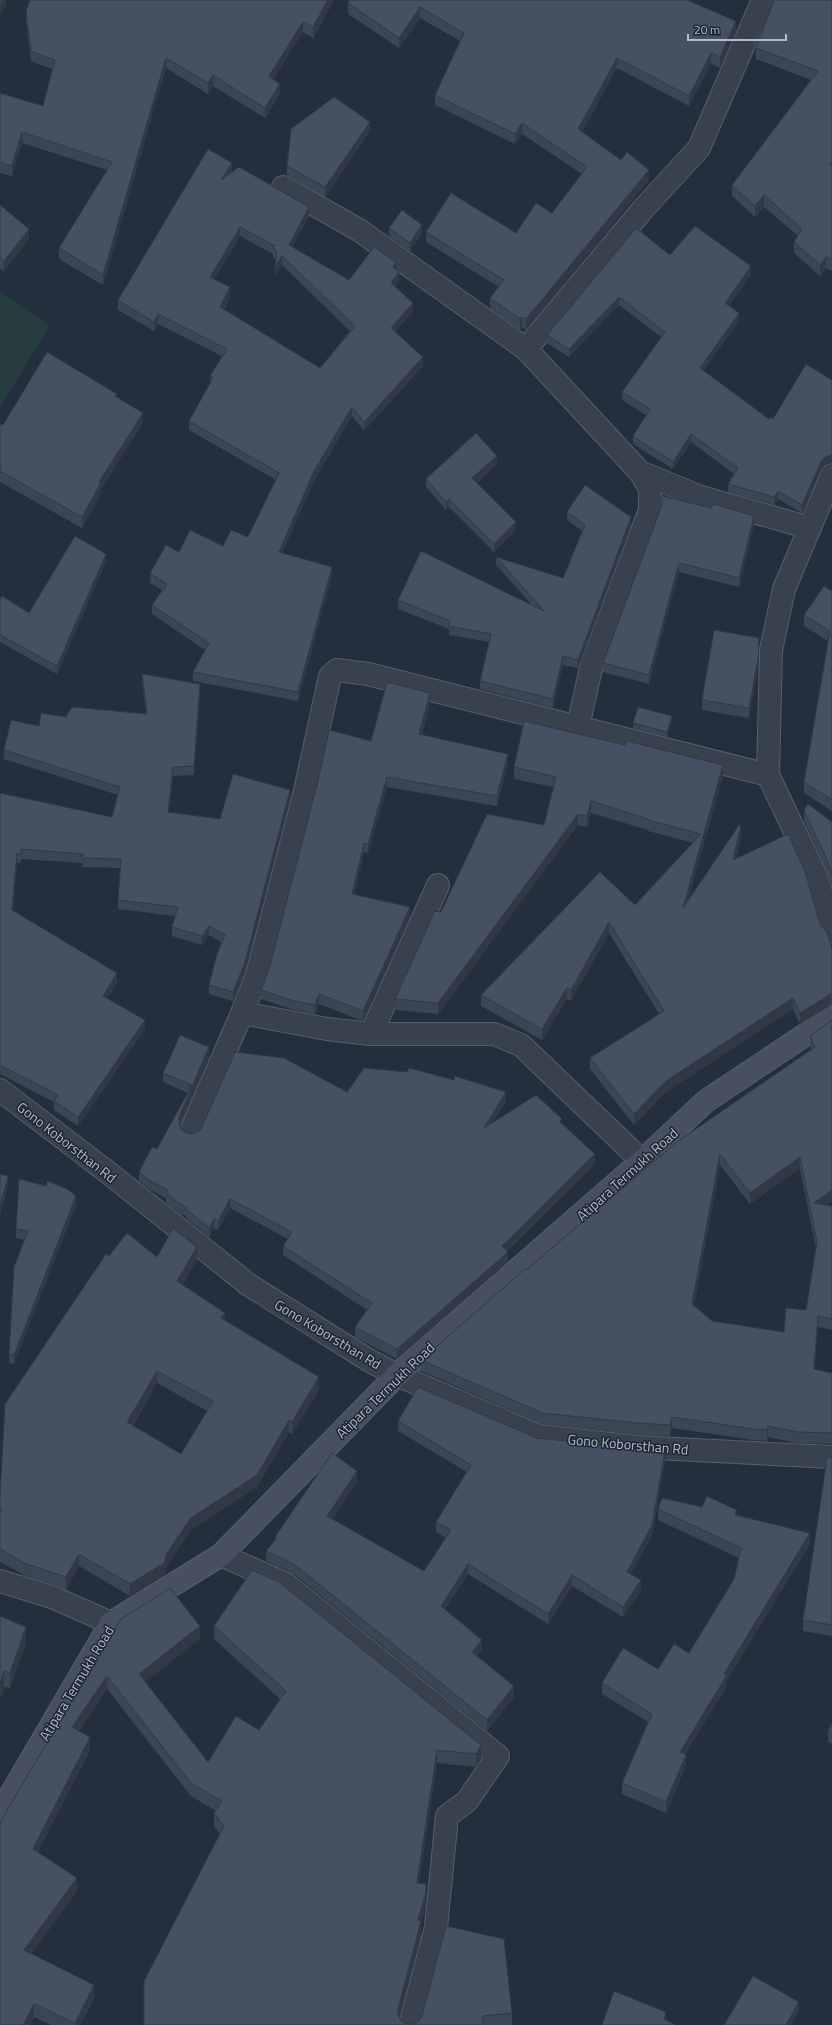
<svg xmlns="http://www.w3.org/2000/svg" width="832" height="2025" font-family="'Titillium Web',sans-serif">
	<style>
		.green { fill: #263c3f }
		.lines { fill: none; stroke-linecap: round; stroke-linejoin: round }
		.minor-casing { stroke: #565f6c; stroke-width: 24 }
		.secondary-casing { stroke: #565f6c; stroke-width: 24 }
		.minor { stroke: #38414e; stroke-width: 22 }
		.secondary { stroke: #465061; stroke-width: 22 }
		.wall { fill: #3b4654; fill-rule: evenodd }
		.shaded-wall { fill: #303945 }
		.building { fill: #455162; stroke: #303945; fill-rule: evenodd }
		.labels { text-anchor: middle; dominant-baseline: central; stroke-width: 3; stroke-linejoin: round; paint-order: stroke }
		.street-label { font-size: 14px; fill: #b4bcc9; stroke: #1d2633 }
	</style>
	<rect width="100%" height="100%" fill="#242f3e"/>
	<!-- green -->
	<path class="green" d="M 0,291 L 50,325 L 0,408 Z"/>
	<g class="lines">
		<!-- minor casing -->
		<g class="minor-casing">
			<path id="minor" d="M 283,187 L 359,230 L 526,349
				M 640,472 L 701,497 L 810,528
				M 578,726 L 592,664 L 650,510 L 650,489 L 640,472 L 526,349 L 643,209 L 699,148 L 763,0
				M 768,775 L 771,650 L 784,589 L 832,475
				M 242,1013 L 257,975 L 305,791 L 330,676 L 337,670 L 368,674 L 768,775 L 817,878 L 832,932
				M 371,1034 L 438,885
				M 0,1090 L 110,1174 L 249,1285 L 370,1361 L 397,1375 L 539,1436 L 637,1447 L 832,1457
				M 191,1131 L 242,1013 L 327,1029 L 371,1034 L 494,1034 L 521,1045 L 642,1161
				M 221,1555 L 286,1584 L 498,1756 L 467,1801 L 447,1816 L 436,1927 L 410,2025
				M 0,1581 L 52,1597 L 111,1623"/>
		</g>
		<!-- secondary casing -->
		<g class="secondary-casing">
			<path id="secondary" d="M 0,1813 L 111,1623 L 221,1555 L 397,1375 L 642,1161 L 706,1101 L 832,1017"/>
		</g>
		<!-- minor -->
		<use href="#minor" class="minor"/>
		<!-- secondary -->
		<use href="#secondary" class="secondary"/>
	</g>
	<!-- wall -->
	<path class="wall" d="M 30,0 L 334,0 L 313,38 L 303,32 L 273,79 L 280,94 L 265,118 L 213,86 L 208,94 L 166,68 L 103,285 L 59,259 L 59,248 L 107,170 L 22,143 L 12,176 L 0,173 L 0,93 L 43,106 L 52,69 L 31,61 L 26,21 L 26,11 Z
		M 350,0 L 736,32 L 720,68 L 711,64 L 689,106 L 617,68 L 582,132 L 621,160 L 649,180 L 526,330 L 522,327 L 520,330 L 490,308 L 490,298 L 499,287 L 426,242 L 426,232 L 516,233 L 552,213 L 582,174 L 522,134 L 515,144 L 435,105 L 435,95 L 460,41 L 420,18 L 399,48 L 348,14 L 348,3 Z
		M 832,0 L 832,271 L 826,268 L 820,276 L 794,253 L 794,242 L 798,236 L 764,207 L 755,217 L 732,196 L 732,185 L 811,80 L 756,59 L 756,48 Z
		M 370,131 L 325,197 L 287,176 L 287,166 Z
		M 232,172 L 309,216 L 292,247 L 349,280 L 396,270 L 399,282 L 395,287 L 413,312 L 395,332 L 423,366 L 364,431 L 352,416 L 314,481 L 282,553 L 332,576 L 298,701 L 193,681 L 193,672 L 205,650 L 152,614 L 152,605 L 162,590 L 150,583 L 150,573 L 179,552 L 223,546 L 248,537 L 276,480 L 189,430 L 189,421 L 210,384 L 210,376 L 222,356 L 158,324 L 154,331 L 118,310 L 118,300 ZM 240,236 L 273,254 L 273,257 L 276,260 L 275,276 L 282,265 L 350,331 L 320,368 L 224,309 L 230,297 L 214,279 Z
		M 0,205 L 29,239 L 4,271 L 0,269 Z
		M 389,228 L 422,233 L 410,251 L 389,236 Z
		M 670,255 L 751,274 L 729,306 L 739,321 L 703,371 L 825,465 L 821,470 L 802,513 L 778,499 L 774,505 L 728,492 L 728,484 L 734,474 L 691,442 L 673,469 L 633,444 L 633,436 L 646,415 L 622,400 L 622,392 L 661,337 L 619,305 L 569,357 L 547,343 L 547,335 Z
		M 117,397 L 143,423 L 101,489 L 101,494 L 82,528 L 0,482 L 0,424 L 3,425 Z
		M 497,464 L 477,483 L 516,530 L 494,552 L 449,507 L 446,510 L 426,487 L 426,479 Z
		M 662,505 L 754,525 L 739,587 L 679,572 L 649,684 L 603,672 L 603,663 Z
		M 567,512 L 631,526 L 578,668 L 563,665 L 553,708 L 480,689 L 480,681 L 489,642 L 449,635 L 449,629 L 398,609 L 398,600 L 531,604 L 496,565 L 496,557 L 563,578 L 582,531 L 567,520 Z
		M 106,562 L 57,674 L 0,642 L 0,599 L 29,613 Z
		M 832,591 L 832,811 L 804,793 L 804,782 L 828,641 L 804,626 L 804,615 Z
		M 759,647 L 758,668 L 749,718 L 702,710 L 702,700 Z
		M 142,674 L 200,693 L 194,775 L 173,776 L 169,812 L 220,819 L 290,799 L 245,971 L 233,1001 L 209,994 L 209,985 L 222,943 L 209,935 L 202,945 L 172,936 L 172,927 L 175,916 L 118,909 L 118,900 L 120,868 L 82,867 L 82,863 L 21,859 L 21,863 L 17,862 L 13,911 L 117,983 L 107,999 L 145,1029 L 78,1126 L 54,1110 L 54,1102 L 0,1074 L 0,793 L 112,817 L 118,795 L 4,759 L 4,750 L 39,726 L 66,717 L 146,713 L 142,683 Z
		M 430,702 L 422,735 L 508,764 L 497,806 L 387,787 L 368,853 L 364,852 L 354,894 L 410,916 L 363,1021 L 319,1004 L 315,1014 L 294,1010 L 261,999 L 261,990 L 269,969 L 371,741 Z
		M 672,721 L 667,737 L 633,728 L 633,723 Z
		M 514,767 L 723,776 L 688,900 L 741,837 L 736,859 L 820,924 L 832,948 L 832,1005 L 831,1005 L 800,1024 L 793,1009 L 666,1092 L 634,1125 L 590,1069 L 590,1058 L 659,1014 L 609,933 L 571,1001 L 567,999 L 542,1040 L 481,1006 L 481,995 L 635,905 L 693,843 L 648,831 L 648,830 L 591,813 L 587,827 L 578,825 L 438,1014 L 395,1010 L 395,999 L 441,912 L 544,825 L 553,787 L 514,779 Z
		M 804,810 L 832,822 L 832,886 L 828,873 L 804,821 Z
		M 832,1020 L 826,1205 L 832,1206 L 832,1330 L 818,1327 L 814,1369 L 832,1373 L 832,1444 L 797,1443 L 768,1437 L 767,1441 L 753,1440 L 672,1428 L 670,1436 L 638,1435 L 542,1424 L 421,1371 L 421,1360 L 526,1270 L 811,1050 L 810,1047 L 810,1036 ZM 720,1165 L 750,1204 L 800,1168 L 816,1248 L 806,1310 L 784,1332 L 712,1321 L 694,1306 Z
		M 209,1057 L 180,1126 L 181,1129 L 186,1133 L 193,1134 L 347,1092 L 506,1101 L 493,1122 L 562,1123 L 595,1164 L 507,1251 L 508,1261 L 397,1359 L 355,1337 L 355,1327 L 367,1310 L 283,1255 L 283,1246 L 288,1239 L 230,1208 L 218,1230 L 214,1228 L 209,1237 L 186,1218 L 186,1216 L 180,1214 L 166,1203 L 166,1198 L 149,1189 L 139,1181 L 139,1172 L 157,1149 L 188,1093 L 163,1082 L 163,1073 Z
		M 46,1186 L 76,1205 L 14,1364 L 9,1363 L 9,1354 L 24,1240 L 16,1238 L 16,1229 Z
		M 109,1256 L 157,1257 L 197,1259 L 183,1284 L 225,1320 L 319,1390 L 292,1434 L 289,1432 L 257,1487 L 191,1530 L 167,1565 L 164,1576 L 130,1596 L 79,1566 L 66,1590 L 24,1575 L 0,1562 L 0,1495 ZM 157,1383 L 207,1411 L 181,1454 L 133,1426 Z
		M 398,1421 L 537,1438 L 665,1461 L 652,1536 L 631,1574 L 641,1591 L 623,1617 L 572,1586 L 548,1624 L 468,1574 L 445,1609 L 482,1650 L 477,1656 L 514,1697 L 487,1731 L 294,1574 L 266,1561 L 266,1551 L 275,1540 L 275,1537 L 357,1481 L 332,1519 L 424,1571 L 446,1538 L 436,1532 L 436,1522 L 467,1472 L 398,1431 Z
		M 832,1458 L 832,1636 L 803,1631 L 803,1620 Z
		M 658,1509 L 737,1516 L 810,1544 L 727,1680 L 727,1686 L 685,1754 L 686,1765 L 666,1813 L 622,1794 L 622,1783 L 648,1722 L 602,1694 L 602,1683 L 658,1669 L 689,1653 L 734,1579 L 739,1558 L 658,1520 Z
		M 252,1570 L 481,1758 L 476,1767 L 437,1763 L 419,1883 L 426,1897 L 426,1904 L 421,1922 L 421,1934 L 399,2017 L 401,2021 L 407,2024 L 414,2024 L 512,2013 L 512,2025 L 144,2025 L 220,1834 L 214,1826 L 214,1813 L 216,1811 L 191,1796 L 107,1689 L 79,1731 L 90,1750 L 38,1852 L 77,1891 L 31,1954 L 94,1998 L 80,2025 L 51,2025 L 34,2017 L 0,1824 L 120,1620 L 200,1639 L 145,1682 L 208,1762 L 259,1730 L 280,1699 L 214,1639 L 214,1626 Z
		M 0,1616 L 26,1643 L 10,1688 L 4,1687 L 0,1700 Z
		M 832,1723 L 832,1744 L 828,1742 L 828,1731 Z"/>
	<!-- shaded-wall -->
	<path class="shaded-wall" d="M 3,0 L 6,0 L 6,6 L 0,17 L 0,7 Z
		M 328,0 L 334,0 L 313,38 L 313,27 Z
		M 420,7 L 420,18 L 399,48 L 399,38 Z
		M 736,21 L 736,32 L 720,68 L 720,57 Z
		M 303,22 L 303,32 L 269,87 L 269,76 Z
		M 711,53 L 711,64 L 689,106 L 689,96 Z
		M 166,58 L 166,68 L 103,285 L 103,275 Z
		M 617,58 L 617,68 L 578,139 L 578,129 Z
		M 213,75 L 213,86 L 208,94 L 208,83 Z
		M 280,84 L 280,94 L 265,118 L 265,108 Z
		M 370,122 L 370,131 L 325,197 L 325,187 Z
		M 522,123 L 522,134 L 515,144 L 515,134 Z
		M 22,132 L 22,143 L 12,176 L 12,166 Z
		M 232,163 L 232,172 L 221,180 Z
		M 649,170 L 649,180 L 526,330 L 526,319 Z
		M 764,195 L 764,207 L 755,217 L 755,206 Z
		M 309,207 L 309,216 L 289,254 L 289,245 Z
		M 422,225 L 422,233 L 410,251 L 410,243 Z
		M 240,227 L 240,236 L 210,286 L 210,277 Z
		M 29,229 L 29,239 L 4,271 L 4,261 Z
		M 282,256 L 282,265 L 275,276 L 275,267 Z
		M 826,257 L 826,268 L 820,276 L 820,265 Z
		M 396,262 L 396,272 L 393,267 Z
		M 751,266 L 751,274 L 725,311 L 725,303 Z
		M 399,272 L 399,282 L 391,292 L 391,283 Z
		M 230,287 L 230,297 L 220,316 L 220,307 Z
		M 619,297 L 619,305 L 569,357 L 569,349 Z
		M 413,303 L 413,312 L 391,337 L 391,328 Z
		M 739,313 L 739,321 L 700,376 L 700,368 Z
		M 158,314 L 158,324 L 154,331 L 154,322 Z
		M 522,317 L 522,327 L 520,330 L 520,319 Z
		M 423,357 L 423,366 L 364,431 L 364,422 Z
		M 352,407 L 352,416 L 314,481 L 279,561 L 279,552 L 314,471 Z
		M 143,413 L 143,423 L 101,489 L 101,494 L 82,528 L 82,517 L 99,482 Z
		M 691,434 L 691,442 L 673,469 L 673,462 Z
		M 832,455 L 832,463 L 825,465 L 821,470 L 802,513 L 802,505 L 821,462 L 825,457 Z
		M 497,456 L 497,464 L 472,487 L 472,478 Z
		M 778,491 L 778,499 L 774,505 L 774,497 Z
		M 449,499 L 449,507 L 446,510 L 446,502 Z
		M 754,516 L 754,525 L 739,587 L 739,578 Z
		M 631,517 L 631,526 L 578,668 L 578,660 Z
		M 516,522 L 516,530 L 494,552 L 494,544 Z
		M 106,554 L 106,562 L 57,674 L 57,666 Z
		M 679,563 L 679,572 L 649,684 L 649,675 Z
		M 332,567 L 332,576 L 298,701 L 298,692 Z
		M 759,638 L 758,668 L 749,718 L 749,708 Z
		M 563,656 L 563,665 L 553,708 L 553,699 Z
		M 200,684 L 200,693 L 194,775 L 194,766 Z
		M 430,693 L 430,702 L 419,744 L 419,734 Z
		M 672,716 L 672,721 L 667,737 L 667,732 Z
		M 508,754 L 508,764 L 497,806 L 497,796 Z
		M 723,765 L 723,776 L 683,919 L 683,908 Z
		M 173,767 L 173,776 L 168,821 L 168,812 Z
		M 387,777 L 387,787 L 368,853 L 368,844 Z
		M 290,790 L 290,799 L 245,971 L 233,1001 L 233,992 Z
		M 591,801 L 591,813 L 587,827 L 587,816 Z
		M 578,814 L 578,825 L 438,1014 L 438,1003 Z
		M 741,825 L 741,837 L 733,871 L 733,860 Z
		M 364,843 L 364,852 L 352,903 L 352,894 Z
		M 17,853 L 17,862 L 12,919 L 12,910 Z
		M 410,907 L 410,916 L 363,1021 L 363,1011 Z
		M 609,922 L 609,933 L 571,1001 L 571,990 Z
		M 209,926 L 209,935 L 202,945 L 202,936 Z
		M 117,973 L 117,983 L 103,1006 L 103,996 Z
		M 567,988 L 567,999 L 542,1040 L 542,1029 Z
		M 319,994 L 319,1004 L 315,1014 L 315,1005 Z
		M 831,994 L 831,1005 L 800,1024 L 800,1013 Z
		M 793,998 L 793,1009 L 666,1092 L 634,1125 L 634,1114 L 666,1081 Z
		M 145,1020 L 145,1029 L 78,1126 L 78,1117 Z
		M 209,1047 L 209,1057 L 179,1126 L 179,1117 Z
		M 506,1092 L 506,1101 L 484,1137 L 484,1128 Z
		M 595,1154 L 595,1164 L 502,1255 L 502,1246 Z
		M 720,1154 L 720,1165 L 692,1315 L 692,1304 Z
		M 800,1157 L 800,1168 L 750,1204 L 750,1193 Z
		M 8,1176 L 8,1186 L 0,1217 L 0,1207 Z
		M 832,1190 L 832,1201 L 814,1214 L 814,1203 Z
		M 76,1196 L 76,1205 L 14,1364 L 14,1355 Z
		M 230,1199 L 230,1208 L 218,1230 L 218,1221 Z
		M 214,1219 L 214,1228 L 209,1237 L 209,1228 Z
		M 197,1247 L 197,1259 L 177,1293 L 177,1281 Z
		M 508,1252 L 508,1261 L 397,1359 L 397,1349 Z
		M 225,1313 L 225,1325 L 221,1318 Z
		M 818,1316 L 818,1327 L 814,1380 L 814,1369 Z
		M 157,1371 L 157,1383 L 127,1435 L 127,1422 Z
		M 319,1377 L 319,1390 L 292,1434 L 292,1422 Z
		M 672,1417 L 672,1428 L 670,1436 L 670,1425 Z
		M 289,1420 L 289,1432 L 257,1487 L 191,1530 L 167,1565 L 164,1576 L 130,1596 L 130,1584 L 167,1553 L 191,1518 Z
		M 768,1426 L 768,1437 L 767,1441 L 767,1430 Z
		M 665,1451 L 665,1461 L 652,1536 L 627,1582 L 627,1572 Z
		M 357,1471 L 357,1481 L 327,1527 L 327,1516 Z
		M 737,1510 L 737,1520 L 735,1515 Z
		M 810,1533 L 810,1544 L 727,1680 L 727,1686 L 680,1763 L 680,1752 L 724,1674 Z
		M 79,1554 L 79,1566 L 66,1590 L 66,1577 Z
		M 468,1564 L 468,1574 L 441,1616 L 441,1606 Z
		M 572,1575 L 572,1586 L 548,1624 L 548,1614 Z
		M 641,1580 L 641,1591 L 623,1617 L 623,1607 Z
		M 200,1626 L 200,1639 L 139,1687 L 139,1674 Z
		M 26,1627 L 26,1643 L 10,1688 L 10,1673 Z
		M 482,1640 L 482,1650 L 472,1663 L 472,1652 Z
		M 4,1671 L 4,1687 L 0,1700 L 0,1684 Z
		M 107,1676 L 107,1689 L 72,1740 L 72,1727 Z
		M 514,1686 L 514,1697 L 487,1731 L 487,1720 Z
		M 90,1737 L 90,1750 L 33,1862 L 33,1849 Z
		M 481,1745 L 481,1758 L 476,1767 L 476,1754 Z
		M 437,1750 L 437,1763 L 417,1896 L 417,1883 Z
		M 686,1755 L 686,1765 L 666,1813 L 666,1802 Z
		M 77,1878 L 77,1891 L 24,1963 L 24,1950 Z
		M 426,1884 L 426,1904 L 421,1922 L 421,1934 L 398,2022 L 398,2009 Z
		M 94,1985 L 94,1998 L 80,2025 L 75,2025 L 75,2023 Z
		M 799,2002 L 799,2011 L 791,2025 L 786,2025 Z
		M 34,2004 L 34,2017 L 30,2025 L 23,2025 Z
		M 666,2012 L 666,2021 L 664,2019 Z"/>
	<!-- building -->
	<path class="building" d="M 0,0 L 3,0 L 0,7 Z
		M 30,0 L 328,0 L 313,27 L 303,22 L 269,76 L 280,84 L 265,108 L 213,75 L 208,83 L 166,58 L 103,275 L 59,248 L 112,162 L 22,132 L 12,166 L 0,162 L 0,93 L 43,106 L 55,60 L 31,51 L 26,11 Z
		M 350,0 L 687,0 L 736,21 L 720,57 L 711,53 L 689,96 L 617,58 L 578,129 L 621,160 L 627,152 L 649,170 L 526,319 L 522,317 L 520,319 L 490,298 L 504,280 L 426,232 L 451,193 L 516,233 L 536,203 L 552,213 L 587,167 L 522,123 L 515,134 L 435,95 L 464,33 L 420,7 L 399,38 L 348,3 Z
		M 774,0 L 832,0 L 832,161 L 830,164 L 832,166 L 832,260 L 826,257 L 820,265 L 794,242 L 802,229 L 764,195 L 755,206 L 732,185 L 818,71 L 756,48 Z
		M 334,97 L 370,122 L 325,187 L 287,166 L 291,129 Z
		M 208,149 L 232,163 L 221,180 L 239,167 L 309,207 L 289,245 L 349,280 L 374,247 L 396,262 L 393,267 L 399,272 L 391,283 L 413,303 L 391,328 L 423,357 L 364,422 L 352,407 L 314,471 L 279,552 L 332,567 L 298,692 L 193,672 L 209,643 L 152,605 L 167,584 L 150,573 L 166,545 L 179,552 L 190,530 L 223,546 L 231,530 L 248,537 L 279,473 L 189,421 L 213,378 L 210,376 L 227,349 L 158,314 L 154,322 L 118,300 ZM 240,227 L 275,246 L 273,248 L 277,251 L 275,267 L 282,256 L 355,326 L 320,368 L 220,307 L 230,287 L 210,277 Z
		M 0,205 L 29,229 L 4,261 L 0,258 Z
		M 402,210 L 422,225 L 410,243 L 389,228 Z
		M 695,226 L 751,266 L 725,303 L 739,313 L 700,368 L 769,419 L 770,417 L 773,419 L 806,364 L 832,380 L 832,455 L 825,457 L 821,462 L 802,505 L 778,491 L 774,497 L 728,484 L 738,468 L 691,434 L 673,462 L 633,436 L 650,409 L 622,392 L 665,332 L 619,297 L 569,349 L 547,335 L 636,228 L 670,255 Z
		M 47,352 L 117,394 L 115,396 L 143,413 L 99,482 L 101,483 L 82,517 L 0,471 L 0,424 L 3,425 Z
		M 476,433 L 497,456 L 472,478 L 516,522 L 494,544 L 449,499 L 446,502 L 426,479 Z
		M 585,485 L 631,517 L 578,660 L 563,656 L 553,699 L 480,681 L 491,634 L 449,626 L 450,621 L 398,600 L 421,551 L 544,611 L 496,557 L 563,578 L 585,525 L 567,512 Z
		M 662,496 L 711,508 L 714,504 L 754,516 L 739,578 L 679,563 L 649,675 L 603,663 L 662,505 Z
		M 75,536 L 106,554 L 57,666 L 0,635 L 0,599 L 2,596 L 29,613 Z
		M 824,586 L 832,591 L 832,800 L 804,782 L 830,631 L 804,615 Z
		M 714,630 L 759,638 L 758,659 L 749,708 L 702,700 Z
		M 142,674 L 200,684 L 194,766 L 173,767 L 168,812 L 220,819 L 233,774 L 290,790 L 245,962 L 233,992 L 209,985 L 217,954 L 225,935 L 209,926 L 202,936 L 172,927 L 178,907 L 118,900 L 121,859 L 82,858 L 83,854 L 21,849 L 21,854 L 17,853 L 12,910 L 117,973 L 103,996 L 145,1020 L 78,1117 L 54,1101 L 58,1095 L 0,1065 L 0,793 L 112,817 L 120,787 L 4,750 L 11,720 L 39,726 L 41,713 L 66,717 L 72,707 L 147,714 Z
		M 387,682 L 430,693 L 419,734 L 508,754 L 497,796 L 387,777 L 368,844 L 364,843 L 352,894 L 410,907 L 363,1011 L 319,994 L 315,1005 L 294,1001 L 261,990 L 269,969 L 317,785 L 329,730 L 371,741 Z
		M 638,707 L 672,716 L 667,732 L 633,723 Z
		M 524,721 L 625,745 L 627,741 L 723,765 L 683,908 L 739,825 L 741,825 L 733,860 L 788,834 L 805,871 L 820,924 L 827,932 L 832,948 L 832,994 L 831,994 L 800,1013 L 793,998 L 666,1081 L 634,1114 L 590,1058 L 664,1011 L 609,922 L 571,990 L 567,988 L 542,1029 L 481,995 L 600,872 L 635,905 L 701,834 L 648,820 L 648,819 L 591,801 L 587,816 L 578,814 L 438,1003 L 395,999 L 435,911 L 441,912 L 487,814 L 544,825 L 556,777 L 514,767 Z
		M 808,804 L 832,822 L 832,875 L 828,862 L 804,810 Z
		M 832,1020 L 832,1190 L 814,1203 L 832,1206 L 832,1319 L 818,1316 L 814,1369 L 832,1373 L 832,1433 L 797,1432 L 768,1426 L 767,1430 L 753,1429 L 672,1417 L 670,1425 L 638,1423 L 542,1413 L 421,1360 L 525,1269 L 526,1270 L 677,1142 L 815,1047 L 810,1036 ZM 720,1154 L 750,1193 L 800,1157 L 817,1242 L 806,1310 L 786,1308 L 784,1332 L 712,1321 L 692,1304 Z
		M 180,1035 L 209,1047 L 179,1117 L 179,1123 L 181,1129 L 186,1133 L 193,1134 L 199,1131 L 202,1127 L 235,1052 L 284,1058 L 347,1092 L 364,1068 L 407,1072 L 409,1068 L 454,1080 L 455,1076 L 506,1092 L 484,1128 L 536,1095 L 562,1119 L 560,1122 L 595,1154 L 502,1246 L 508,1252 L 397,1349 L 355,1327 L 372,1303 L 283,1246 L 292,1232 L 230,1199 L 218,1221 L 214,1219 L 209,1228 L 186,1209 L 187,1207 L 180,1204 L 166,1193 L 168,1190 L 149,1180 L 139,1172 L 152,1147 L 157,1149 L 192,1085 L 163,1073 Z
		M 0,1174 L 8,1176 L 0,1207 Z
		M 19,1179 L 46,1186 L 47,1181 L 67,1189 L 76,1196 L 14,1355 L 9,1354 L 14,1267 L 28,1231 L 16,1229 Z
		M 173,1228 L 197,1247 L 177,1281 L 225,1313 L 221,1318 L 319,1377 L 292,1422 L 289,1420 L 257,1475 L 191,1518 L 167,1553 L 164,1563 L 130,1584 L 79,1554 L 66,1577 L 24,1563 L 0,1549 L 0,1512 L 2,1509 L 0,1507 L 0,1495 L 5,1404 L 106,1254 L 109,1256 L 127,1233 L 157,1257 ZM 157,1371 L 213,1401 L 181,1454 L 127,1422 Z
		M 418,1387 L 537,1438 L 665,1451 L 652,1525 L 627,1572 L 641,1580 L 623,1607 L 572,1575 L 548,1614 L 468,1564 L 441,1606 L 482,1640 L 472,1652 L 514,1686 L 487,1720 L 294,1564 L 266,1551 L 277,1538 L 275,1537 L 332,1453 L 357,1471 L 327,1516 L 424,1571 L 451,1530 L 436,1522 L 471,1465 L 398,1421 Z
		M 827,1458 L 832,1458 L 832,1625 L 803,1620 Z
		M 707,1496 L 737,1510 L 735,1515 L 810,1533 L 724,1674 L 727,1675 L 680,1752 L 686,1755 L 666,1802 L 622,1783 L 652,1714 L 602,1683 L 623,1648 L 658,1669 L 674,1644 L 689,1653 L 734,1579 L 741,1548 L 658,1509 L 662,1498 L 702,1507 Z
		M 252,1570 L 279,1582 L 481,1745 L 476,1754 L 437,1750 L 417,1883 L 426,1884 L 426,1892 L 418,1920 L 421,1921 L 398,2009 L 398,2015 L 401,2021 L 407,2024 L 414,2024 L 419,2021 L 422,2016 L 446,1926 L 504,1939 L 512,2013 L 483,2016 L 482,2025 L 144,2025 L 144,1981 L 224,1826 L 214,1813 L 222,1801 L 191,1783 L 107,1676 L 72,1727 L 90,1737 L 33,1849 L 77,1878 L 24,1950 L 94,1985 L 75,2023 L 34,2004 L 23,2025 L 0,2025 L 0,1824 L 7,1810 L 120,1620 L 170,1588 L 200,1626 L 139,1674 L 208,1762 L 236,1716 L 259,1730 L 286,1691 L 214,1626 Z
		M 0,1616 L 26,1627 L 10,1673 L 4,1671 L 0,1684 Z
		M 832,1723 L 832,1733 L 828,1731 Z
		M 753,1976 L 799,2002 L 786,2025 L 724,2025 Z
		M 614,1991 L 666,2012 L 664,2019 L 676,2025 L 602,2025 Z"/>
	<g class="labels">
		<!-- street labels -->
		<g class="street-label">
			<text transform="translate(67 1142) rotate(38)">Gono Koborsthan Rd</text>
			<text transform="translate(627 1174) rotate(-42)">Atipara Termukh Road</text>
			<text transform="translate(328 1334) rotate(31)">Gono Koborsthan Rd</text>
			<text transform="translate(385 1390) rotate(-44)">Atipara Termukh Road</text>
			<text transform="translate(628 1444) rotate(5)">Gono Koborsthan Rd</text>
			<text transform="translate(76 1683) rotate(-59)">Atipara Termukh Road</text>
		</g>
	</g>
	<!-- scale -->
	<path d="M688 34v6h98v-6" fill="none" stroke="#b4bcc9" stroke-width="2"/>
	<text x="694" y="34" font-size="12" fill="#b4bcc9" stroke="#1d2633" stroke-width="3" paint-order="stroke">20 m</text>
</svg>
